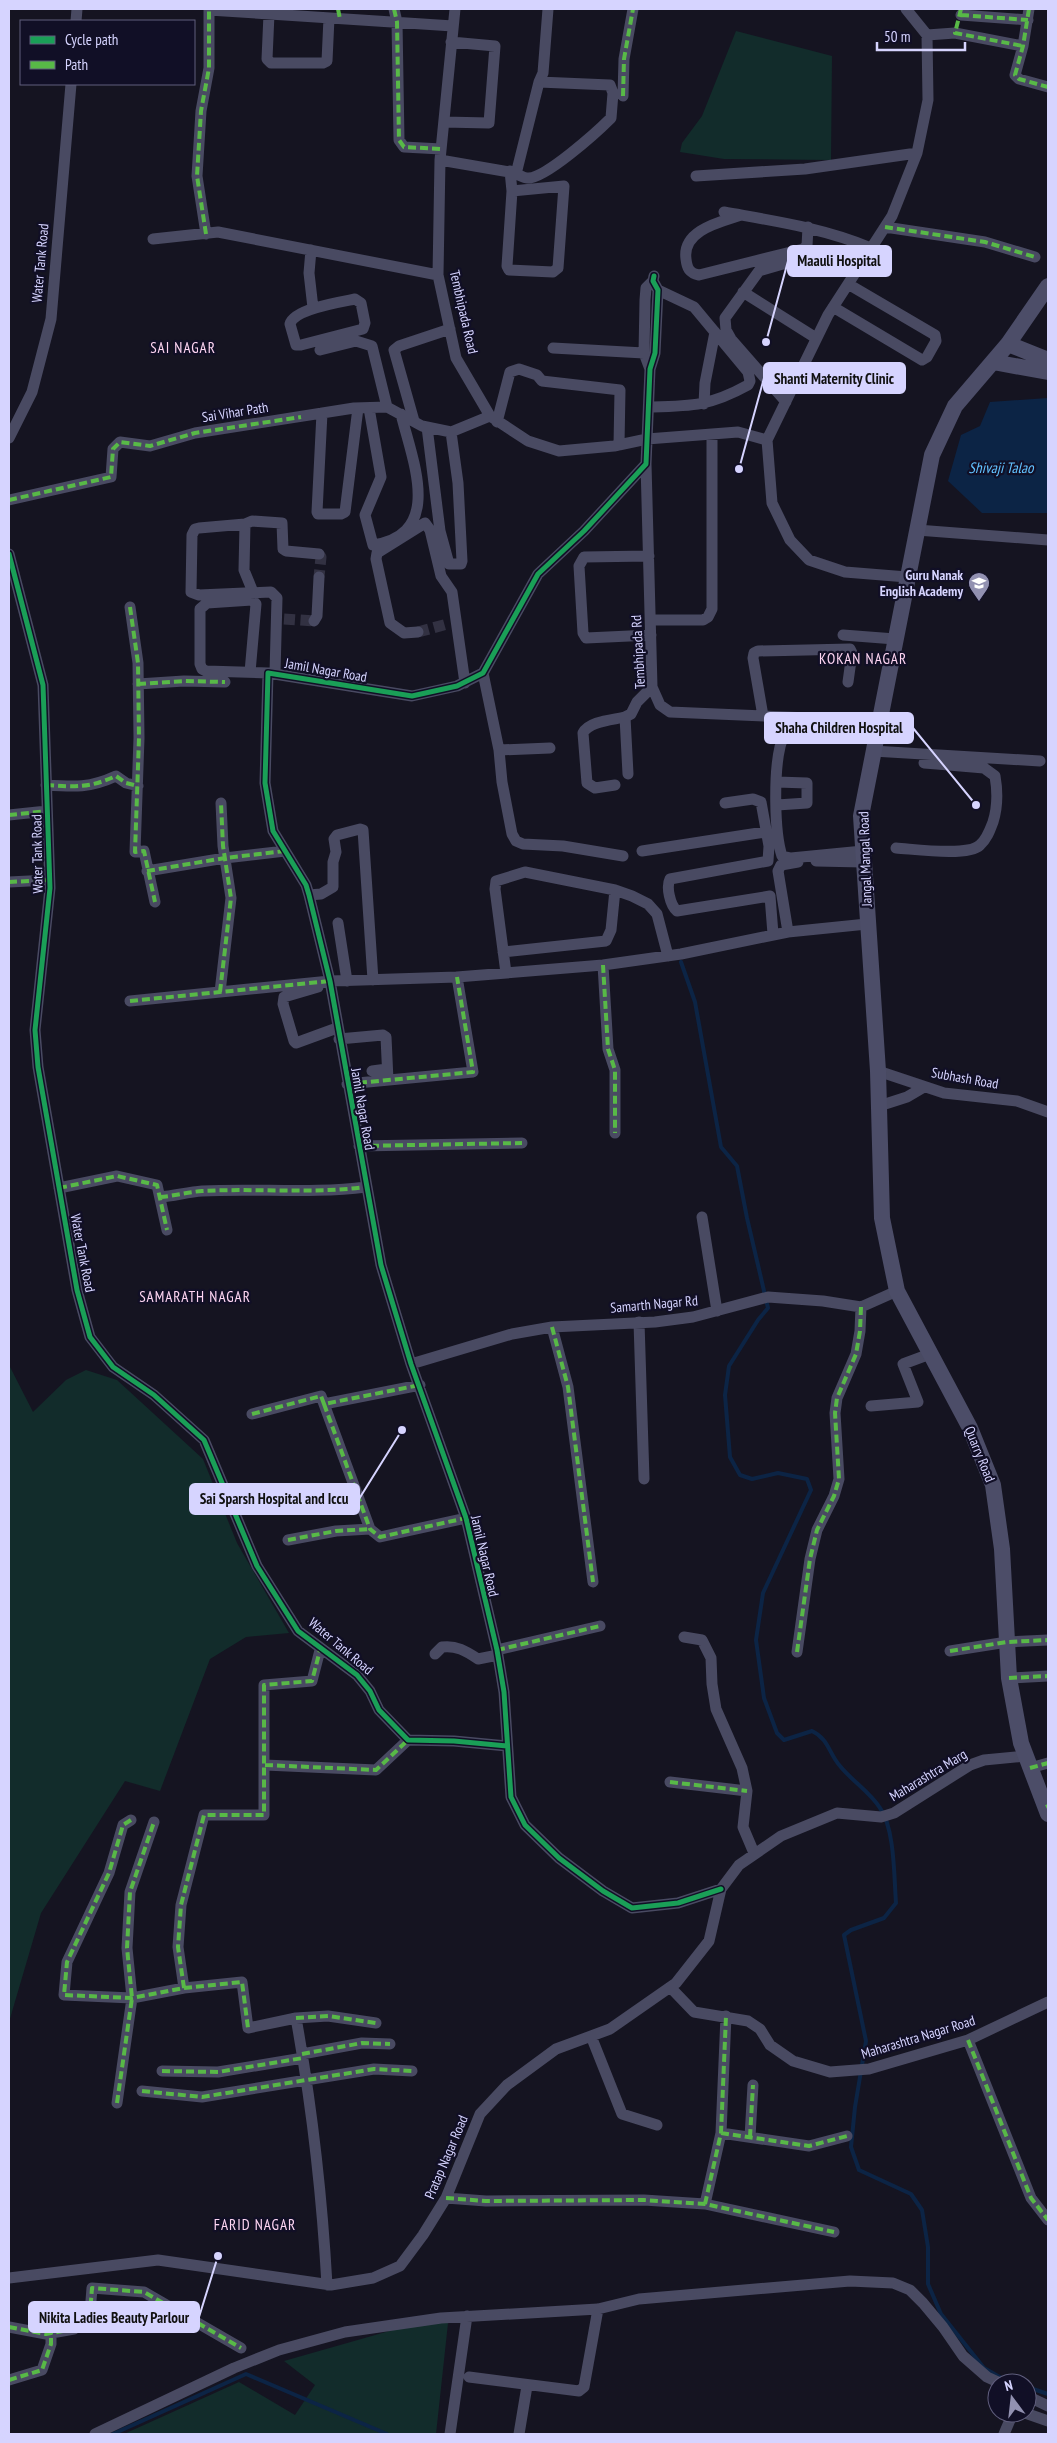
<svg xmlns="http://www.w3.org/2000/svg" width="1057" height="2443" font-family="'PT Sans Narrow',sans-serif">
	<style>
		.green { fill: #122c2b }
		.water { fill: #0c2445 }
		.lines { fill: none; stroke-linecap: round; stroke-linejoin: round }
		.stream { stroke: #0c2445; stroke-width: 4 }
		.street-tunnel { stroke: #323142; stroke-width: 11; stroke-dasharray: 11 5.5; stroke-linecap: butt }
		.street { stroke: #494a62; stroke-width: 11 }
		.secondary { stroke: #4c4d68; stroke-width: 16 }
		.quiet { stroke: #58b947; stroke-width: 4; stroke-dasharray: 8 4; stroke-linecap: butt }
		.cycleway-casing { stroke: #110f26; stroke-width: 8 }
		.cycleway { stroke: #1a9f57; stroke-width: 5 }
		.labels { text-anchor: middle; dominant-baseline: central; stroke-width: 4.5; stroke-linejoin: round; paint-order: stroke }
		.street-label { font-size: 14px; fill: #d6d4ff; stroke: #110f26 }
		.poi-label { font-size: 14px; font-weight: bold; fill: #d6d4ff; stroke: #110f26; text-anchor: end }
		.neighbourhood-label { font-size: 15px; letter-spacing: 1px; fill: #ffd6f3; stroke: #110f26 }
		.water-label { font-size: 15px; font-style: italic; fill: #62c2ff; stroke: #110f26 }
		.leader { fill: none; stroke: #d6d4ff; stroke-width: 2 }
		.callout-dot { fill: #d6d4ff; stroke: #110f26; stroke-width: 2 }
		.callout { fill: #d6d4ff; stroke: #d6d4ff; stroke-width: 2 }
		.callout-label { font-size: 15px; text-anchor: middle; font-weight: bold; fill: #111 }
	</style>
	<rect width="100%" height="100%" fill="#151421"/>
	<!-- green -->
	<path class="green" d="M 736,31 L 832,56 L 831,160 L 724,159 L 680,152 L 682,143 L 702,116 Z
		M 9,1365 L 33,1412 L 66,1380 L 86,1370 L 117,1380 L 203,1459 L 237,1543 L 289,1633 L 246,1637 L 210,1659 L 160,1791 L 125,1781 L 41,1913 L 9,2022 Z
		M 449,2314 L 436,2434 L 124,2434 L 239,2382 L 295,2415 L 315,2385 L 284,2361 Z"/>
	<!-- water -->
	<path class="water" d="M 1048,398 L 1048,513 L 982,513 L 948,481 L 961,435 L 980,426 L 990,402 Z"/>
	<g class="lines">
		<!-- stream -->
		<path class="stream" d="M 681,962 L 695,1002 L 721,1147 L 737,1166 L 747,1218 L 768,1308 L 758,1320 L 729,1366 L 725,1395 L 730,1457 L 740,1475 L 752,1479 L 778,1473 L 807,1479 L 811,1490 L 763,1593 L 756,1640 L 764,1698 L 777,1733 L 784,1740 L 812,1731 C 829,1739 829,1754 840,1766 C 852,1781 870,1792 880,1808 C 895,1829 894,1878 896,1903 L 884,1918 L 851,1930 L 844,1935 L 866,2041 L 855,2107 L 851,2147 L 859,2170 L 911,2194 L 922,2210 L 928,2247 L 928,2284 L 941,2314 L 984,2368 L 1010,2383
			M 1027,2387 L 1048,2394
			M 113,2434 L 246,2374 L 387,2434"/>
		<!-- street-tunnel -->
		<path class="street-tunnel" d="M 319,554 L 321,557 L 319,577
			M 284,619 L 314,621
			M 418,632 L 447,624"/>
		<!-- street -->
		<path class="street" d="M 394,9 L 397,22 L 399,140 L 404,147 L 441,149
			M 455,9 L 440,160 L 438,275 L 456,358 L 490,416 L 528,441 L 559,451 L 614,446 L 647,439 L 738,432 L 767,440
			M 906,9 L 927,35
			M 1029,9 L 1023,46 L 1015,75 L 1019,79 L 1048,87
			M 209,10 L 453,26
			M 269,14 L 267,59 L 271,63 L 323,63 L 327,61 L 329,18
			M 961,15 L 1028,20
			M 76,21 L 77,9
			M 927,35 L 955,33 L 1023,46
			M 539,82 L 610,85 L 613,93 L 611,118 C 598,131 544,180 527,178 C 524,178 519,175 516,174 L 539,82 L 543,73 L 548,9
			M 623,96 L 624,59 L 633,9
			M 444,122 L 489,123 L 495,46 L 451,42
			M 440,160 L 515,173
			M 510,171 L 512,191 L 507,266 L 509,270 L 553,272 L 558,268 L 564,186 L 512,191
			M 696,176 L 805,169 L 917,153
			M 724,212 C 774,221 824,228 871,248
			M 741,215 C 720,222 682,230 686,259 C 687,268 689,273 699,275 L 803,249 L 807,246 L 808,227
			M 885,227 L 985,242 L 1035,257
			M 206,234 L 197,176 L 201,111 L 209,68 L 209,9
			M 153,239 L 218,232 L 438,275
			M 311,250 L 309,273 L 313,308
			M 654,276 L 653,281 L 658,290 L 655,353 L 650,369 L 646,464 L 584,531 L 538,574 L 483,673 L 457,686 L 412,696 L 268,673 L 265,783 L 273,831 L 306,885 L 309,895 L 330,981 L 381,1265 L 411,1364 L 466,1518 L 497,1650 L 504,1692 L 511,1797 L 525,1825 L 559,1858 L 603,1891 L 632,1908 L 678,1903 L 721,1889
			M 743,292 L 816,338
			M 355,299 L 361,303 L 365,323 L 363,329 L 301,345 L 296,345 L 290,324 C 294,309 340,302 355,299 Z
			M 833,307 L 922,360 L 927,357 L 936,341 L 935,335 L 848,284
			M 553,348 L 644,353
			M 320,350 L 356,341 L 372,346 L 387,407
			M 650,369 L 644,353 L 645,300 L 646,288 L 653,281
			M 786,402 L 731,339 L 726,330 L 725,318 L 759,271 L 828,251 L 840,254 L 859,266
			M 704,404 L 705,383 L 715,332
			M 650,407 C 692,406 710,406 748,385 L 750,381 L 748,372 L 694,307 L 658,290
			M 369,408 L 381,477 L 365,515 L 373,545 C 445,534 412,460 401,414
			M 322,413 L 317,512 L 318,514 L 341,514 L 345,512 L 358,408
			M 414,421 L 394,350 L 399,346 L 450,329
			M 497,422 L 510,372 L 519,369 L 537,375 L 542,381 L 620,390 L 619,445
			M 427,427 L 440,531 L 449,564 L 461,564 L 462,561 L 458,483 L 451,432
			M 9,438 L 32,392 L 51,319 L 71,84
			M 646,464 L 652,687 L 660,705 L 670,712 L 879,721
			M 9,500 L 111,477 L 113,449 L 120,442 L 150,446 L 195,433 L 354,408 L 387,407 L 422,426 L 451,432 L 490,416
			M 245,524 L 244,570 L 253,592
			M 917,530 L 1048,540
			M 9,554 L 43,685 L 50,888 L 35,1030 L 38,1067 L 77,1290 L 90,1337 L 113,1367 L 154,1395 L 204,1440 L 257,1566 L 298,1631 L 357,1675 L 370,1691 L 379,1710 L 408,1740 L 454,1741 L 507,1746
			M 649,556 L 584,557 L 579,566 L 583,633 L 586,638 L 651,635
			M 907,577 L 845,572 L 809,560 L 790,540 L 772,503 L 767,440 L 828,315 L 892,216 L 917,153 L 928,100 L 927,35
			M 130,607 L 138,663 L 139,738 L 135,852 L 144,851 L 155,902
			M 651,620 L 703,620 L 708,617 L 712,609 L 712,434
			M 314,621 L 317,616 L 319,577
			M 418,632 L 404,633 L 390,623 L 376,559 L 377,553 L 425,523 L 430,530 L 441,576 L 452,592 L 465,683
			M 843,635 L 895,639
			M 250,672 L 256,604 L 252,600 L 207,603 L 200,609 L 200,664 L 202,669 L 206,671 L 268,673
			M 275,673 L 277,598 L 271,592 L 199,595 L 191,592 L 192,535 L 195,529 L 199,528 L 245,524 L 252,521 L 282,523 L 283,549 L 286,551 L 319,554
			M 483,673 L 499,750 L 550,748
			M 138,684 L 184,681 L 225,682
			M 763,716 L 753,658 L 754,653 L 758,651 L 850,649 L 852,653 L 848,682
			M 499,750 L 502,782 L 512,834 L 516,841 L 523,844 L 563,846 L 623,856
			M 873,751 L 1040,761
			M 924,763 L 937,764
			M 628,774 L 625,717 L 631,714 L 637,702 L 652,687
			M 777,782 L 807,783 L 807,803 L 777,805
			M 46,785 C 75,787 90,788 116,776 L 126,783 L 138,786
			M 615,785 L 595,788 L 587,783 L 583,733 C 589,721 613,720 625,717
			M 725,803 L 753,799 L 761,802 L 769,846 L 768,861 L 670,879 C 666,887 670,905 677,911 L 770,896 L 773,934
			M 9,815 L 47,811
			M 896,848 C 914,849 968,857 980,845 C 987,839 990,830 993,822 C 998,806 998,793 995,776 L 984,768 L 937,764 L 938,756
			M 642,851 L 765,832
			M 863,851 L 791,858 L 782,856 C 774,832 774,772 780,747 C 781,740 785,736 791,732 L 877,735
			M 816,861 L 863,862
			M 147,871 L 225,858 L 285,851
			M 9,882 L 49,880
			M 309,895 L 321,894 L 333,887 L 333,862 L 336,852 L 334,839 L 337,835 L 360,829 L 363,830 L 373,980
			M 338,923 L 347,981
			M 788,932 L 778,871 L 781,865 L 798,862
			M 503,952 L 606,941 L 611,930 L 615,890
			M 603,965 L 608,1049 L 615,1070 L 615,1133
			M 506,973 L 495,889 L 496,881 L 525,872 L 615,890 L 632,896 L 648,904 L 657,914 L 668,956
			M 318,987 L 284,997 L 283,1004 L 294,1041 L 296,1043 L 337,1028
			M 220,992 L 231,898 L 223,846 L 221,803
			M 130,1001 L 330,981 L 457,977 L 603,965 L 681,954 L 788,932 L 867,924
			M 339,1039 L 383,1035 L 386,1037 L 388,1080
			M 372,1071 L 387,1069
			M 878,1071 L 944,1093 L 1017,1101 L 1048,1112
			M 347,1084 L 473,1072 L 457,977
			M 879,1106 L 907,1097 L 924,1087
			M 359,1146 L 522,1143
			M 59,1188 L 117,1176 L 157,1185 L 167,1230
			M 160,1197 C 174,1196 188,1192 202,1191 C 256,1188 312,1194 366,1187
			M 702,1217 L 717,1311
			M 639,1322 L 644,1479
			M 552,1327 L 568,1387 L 593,1582
			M 411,1364 L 512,1334 L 552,1327 L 655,1322 L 693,1317 L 768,1297 L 823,1301 L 861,1307 L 897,1291
			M 324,1404 L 370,1529 L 380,1537 L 466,1518
			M 871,1406 L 918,1402 L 903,1364 L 930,1354
			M 252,1414 L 321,1396 L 324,1404 L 420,1385
			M 288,1540 L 336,1531 L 370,1529
			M 684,1637 L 702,1640 L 711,1658 L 712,1684 L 716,1709 L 742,1768 L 747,1791 L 743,1827 L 754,1853
			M 497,1650 L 600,1626
			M 950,1651 L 1007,1642 L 1048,1640
			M 797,1652 L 810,1559 L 817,1530 L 834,1496 L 839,1479 L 835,1413 L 837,1398 L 856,1354 L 860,1331 L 861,1307
			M 435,1654 L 442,1647 C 456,1645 466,1651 478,1659 L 498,1655
			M 1009,1678 L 1048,1676
			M 265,1765 L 376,1770 L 408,1740
			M 1030,1768 L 1048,1763
			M 670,1782 L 747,1791
			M 131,1820 L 123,1825 L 109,1873 L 67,1962 L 64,1995 L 132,1998 L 184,1988 L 242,1982 L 248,2028 L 296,2018 C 312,2107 322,2195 327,2285
			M 670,1987 L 694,2012 L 748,2021 L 760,2029 L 770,2045 L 793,2061 L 830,2072 L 869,2069 L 968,2040 L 1048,2002
			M 184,1988 L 178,1947 L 181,1905 L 204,1815 L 264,1815 L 264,1685 L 312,1681 L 320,1650
			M 296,2018 L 328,2016 L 376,2023
			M 591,2036 L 622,2114 L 657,2125
			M 968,2040 L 1031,2198 L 1048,2220
			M 302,2054 L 362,2043 L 390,2044
			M 162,2071 L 218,2072 L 303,2058
			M 142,2091 L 202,2097 L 374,2069 L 412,2071
			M 117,2103 L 132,1998 L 127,1948 L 130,1892 L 154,1822
			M 721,2133 L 809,2146 L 847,2136
			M 750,2137 L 753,2085
			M 446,2198 L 486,2201 L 644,2200 L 705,2204 L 834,2232
			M 705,2204 L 721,2133 L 726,2016
			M 9,2278 L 158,2260 L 331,2285 L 373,2278 L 400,2266 L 423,2235 L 446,2198 L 480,2114 L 507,2085 L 556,2049 L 610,2029 L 676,1983 L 709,1941 L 721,1889 L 739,1865 L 781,1836 L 837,1813 L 881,1817 L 894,1813 L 970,1765 L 984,1760 L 1026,1756
			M 9,2327 L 46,2334 L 74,2329 L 90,2313 L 92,2288 L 144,2292 L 241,2348
			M 469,2377 L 579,2391 L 584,2387 L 598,2309
			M 9,2380 L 42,2370 L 51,2344 L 51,2333
			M 1027,2396 L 1048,2406
			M 1025,2413 L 1048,2421
			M 95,2434 L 234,2368 L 279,2350 L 345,2332 L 441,2318 L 598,2309 L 639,2299 L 850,2281 L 893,2283 L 910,2290 L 923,2303 L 943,2327 L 963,2356 L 987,2377 L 1000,2383
			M 450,2434 L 467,2316
			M 519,2434 L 527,2386
			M 1004,2434 L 1013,2413"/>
		<!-- secondary -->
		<path class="secondary" d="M 1048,286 L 1008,344 L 955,406 L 932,455 L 861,816 L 878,1071 L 882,1218 L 897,1291 L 970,1428 L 993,1485 L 1002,1549 L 1009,1678 L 1021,1743 L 1048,1814
			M 1008,344 L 1048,360
			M 993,362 L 1048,372"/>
		<!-- quiet -->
		<path class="quiet" d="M 338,9 L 340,19
			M 394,9 L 397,22 L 399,140 L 404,147 L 441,149
			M 961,9 L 955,33 L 1023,46
			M 1029,9 L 1023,46 L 1015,75 L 1019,79 L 1048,87
			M 961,15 L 1028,20
			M 623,96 L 624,59 L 633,9
			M 885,227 L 985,242 L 1035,257
			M 206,234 L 197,176 L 201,111 L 209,68 L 209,9
			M 9,500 L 111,477 L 113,449 L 120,442 L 150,446 L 195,433 L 301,417
			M 130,607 L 138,663 L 139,738 L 135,852 L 144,851 L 155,902
			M 138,684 L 184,681 L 225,682
			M 46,785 C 75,787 90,788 116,776 L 126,783 L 138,786
			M 9,815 L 47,811
			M 147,871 L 225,858 L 285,851
			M 9,882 L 49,880
			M 603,965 L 608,1049 L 615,1070 L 615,1133
			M 220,992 L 231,898 L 223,846 L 221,803
			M 130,1001 L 330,981
			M 347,1084 L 473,1072 L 457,977
			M 359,1146 L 522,1143
			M 59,1188 L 117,1176 L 157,1185 L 167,1230
			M 160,1197 C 174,1196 188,1192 202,1191 C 256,1188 312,1194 366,1187
			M 552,1327 L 568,1387 L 593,1582
			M 324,1404 L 370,1529 L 380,1537 L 466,1518
			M 252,1414 L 321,1396 L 324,1404 L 420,1385
			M 288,1540 L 336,1531 L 370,1529
			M 497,1650 L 600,1626
			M 950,1651 L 1007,1642 L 1048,1640
			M 797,1652 L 810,1559 L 817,1530 L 834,1496 L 839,1479 L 835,1413 L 837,1398 L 856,1354 L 860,1331 L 861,1307
			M 1009,1678 L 1048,1676
			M 265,1765 L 376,1770 L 408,1740
			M 1030,1768 L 1048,1763
			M 670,1782 L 747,1791
			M 1046,1807 L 1048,1806
			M 131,1820 L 123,1825 L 109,1873 L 67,1962 L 64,1995 L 132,1998 L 184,1988 L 242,1982 L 248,2028
			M 184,1988 L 178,1947 L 181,1905 L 204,1815 L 264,1815 L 264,1685 L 312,1681 L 320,1650
			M 296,2018 L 328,2016 L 376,2023
			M 968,2040 L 1031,2198 L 1048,2220
			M 302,2054 L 362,2043 L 390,2044
			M 162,2071 L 218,2072 L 303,2058
			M 142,2091 L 202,2097 L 374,2069 L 412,2071
			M 117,2103 L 132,1998 L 127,1948 L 130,1892 L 154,1822
			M 721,2133 L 809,2146 L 847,2136
			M 750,2137 L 753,2085
			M 446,2198 L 486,2201 L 644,2200 L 705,2204 L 834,2232
			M 705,2204 L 721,2133 L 726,2016
			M 9,2327 L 46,2334 L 74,2329 L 90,2313 L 92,2288 L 144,2292 L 241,2348
			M 9,2380 L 42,2370 L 51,2344 L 51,2333"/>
		<!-- cycleway casing -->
		<g class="cycleway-casing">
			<path id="cycleway" d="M 654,276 L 653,281 L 658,290 L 655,353 L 650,369 L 646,464 L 584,531 L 538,574 L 483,673 L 457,686 L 412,696 L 268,673 L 265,783 L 273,831 L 306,885 L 309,895 L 330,981 L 381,1265 L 411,1364 L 466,1518 L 497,1650 L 504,1692 L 511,1797 L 525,1825 L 559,1858 L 603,1891 L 632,1908 L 678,1903 L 721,1889
				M 9,554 L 43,685 L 50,888 L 35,1030 L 38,1067 L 77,1290 L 90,1337 L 113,1367 L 154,1395 L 204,1440 L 257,1566 L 298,1631 L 357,1675 L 370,1691 L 379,1710 L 408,1740 L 454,1741 L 507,1746"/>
		</g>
		<!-- cycleway -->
		<use href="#cycleway" class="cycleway"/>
	</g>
	<!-- icons -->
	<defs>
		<g id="university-pin" transform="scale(1.125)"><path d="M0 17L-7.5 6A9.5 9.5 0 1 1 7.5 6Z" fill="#9291b1" stroke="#110f26"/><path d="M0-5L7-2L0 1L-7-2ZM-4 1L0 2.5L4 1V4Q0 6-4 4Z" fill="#fff"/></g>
	</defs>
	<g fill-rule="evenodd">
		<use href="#university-pin" x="979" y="583"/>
	</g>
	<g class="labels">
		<!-- street labels -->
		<g class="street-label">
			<text transform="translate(40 263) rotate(-85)">Water Tank Road</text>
			<text transform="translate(464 312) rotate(77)">Tembhipada Road</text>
			<text transform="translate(235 412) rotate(-9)">Sai Vihar Path</text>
			<text transform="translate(638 652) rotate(-93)">Tembhipada Rd</text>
			<text transform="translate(326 670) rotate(10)">Jamil Nagar Road</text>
			<text transform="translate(37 854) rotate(-91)">Water Tank Road</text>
			<text transform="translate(865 859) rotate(-92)">Jangal Mangal Road</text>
			<text transform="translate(965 1078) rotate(10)">Subhash Road</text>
			<text transform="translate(363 1109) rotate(80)">Jamil Nagar Road</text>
			<text transform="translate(83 1253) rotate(79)">Water Tank Road</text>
			<text transform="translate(654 1304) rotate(-5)">Samarth Nagar Rd</text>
			<text transform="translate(980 1454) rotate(68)">Quarry Road</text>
			<text transform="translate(485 1556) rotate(77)">Jamil Nagar Road</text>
			<text transform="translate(341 1646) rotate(40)">Water Tank Road</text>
			<text transform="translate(928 1775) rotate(-31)">Maharashtra Marg</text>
			<text transform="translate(918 2037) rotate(-17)">Maharashtra Nagar Road</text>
			<text transform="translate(446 2157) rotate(-67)">Pratap Nagar Road</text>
		</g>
		<!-- poi labels -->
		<g class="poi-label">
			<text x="963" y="575">Guru Nanak<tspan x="963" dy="16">English Academy</tspan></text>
		</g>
		<!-- neighbourhood labels -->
		<g class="neighbourhood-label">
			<text x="183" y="347">SAI NAGAR</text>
			<text x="863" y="658">KOKAN NAGAR</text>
			<text x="195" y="1296">SAMARATH NAGAR</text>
			<text x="255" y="2224">FARID NAGAR</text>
		</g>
		<!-- water labels -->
		<g class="water-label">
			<text x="1001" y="467">Shivaji Talao</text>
		</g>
	</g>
	<!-- callouts -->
	<path class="leader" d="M766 342L788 261M739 469L764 378M976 805L913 728M402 1430L359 1499M218 2256L199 2317"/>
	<g class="callout-dot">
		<circle cx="766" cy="342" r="5"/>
		<circle cx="739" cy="469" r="5"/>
		<circle cx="976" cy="805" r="5"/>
		<circle cx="402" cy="1430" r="5"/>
		<circle cx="218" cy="2256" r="5"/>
	</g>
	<g class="callout">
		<rect x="788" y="246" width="103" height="30" rx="5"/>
		<rect x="764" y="363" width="141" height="30" rx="5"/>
		<rect x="765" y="713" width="148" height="30" rx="5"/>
		<rect x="190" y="1484" width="169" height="30" rx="5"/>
		<rect x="29" y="2302" width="170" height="30" rx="5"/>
	</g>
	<g class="callout-label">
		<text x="839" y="266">Maauli Hospital</text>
		<text x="834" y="384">Shanti Maternity Clinic</text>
		<text x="839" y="733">Shaha Children Hospital</text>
		<text x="274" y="1504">Sai Sparsh Hospital and Iccu</text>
		<text x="114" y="2323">Nikita Ladies Beauty Parlour</text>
	</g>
	<!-- border -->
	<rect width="1057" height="2443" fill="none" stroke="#d6d4ff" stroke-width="20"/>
	<!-- legend -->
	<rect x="20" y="20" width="175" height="65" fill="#110f26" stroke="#605e7d"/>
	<rect x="30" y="36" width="25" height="8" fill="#1a9f57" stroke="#605e7d"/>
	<text x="65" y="45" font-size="15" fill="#d6d4ff">Cycle path</text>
	<rect x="30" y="61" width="25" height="8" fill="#58b947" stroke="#605e7d"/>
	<text x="65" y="70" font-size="15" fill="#d6d4ff">Path</text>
	<!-- north arrow -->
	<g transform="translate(1012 2398) rotate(345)"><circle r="24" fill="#110f26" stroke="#605e7d"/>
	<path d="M0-4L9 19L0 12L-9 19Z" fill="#9291b1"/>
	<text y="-8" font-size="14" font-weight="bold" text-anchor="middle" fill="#d6d4ff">N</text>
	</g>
	<!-- scale -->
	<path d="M877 42v8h88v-8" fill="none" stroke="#d6d4ff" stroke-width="2.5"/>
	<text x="884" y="42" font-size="15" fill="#d6d4ff" stroke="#110f26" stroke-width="4" paint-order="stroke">50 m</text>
</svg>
